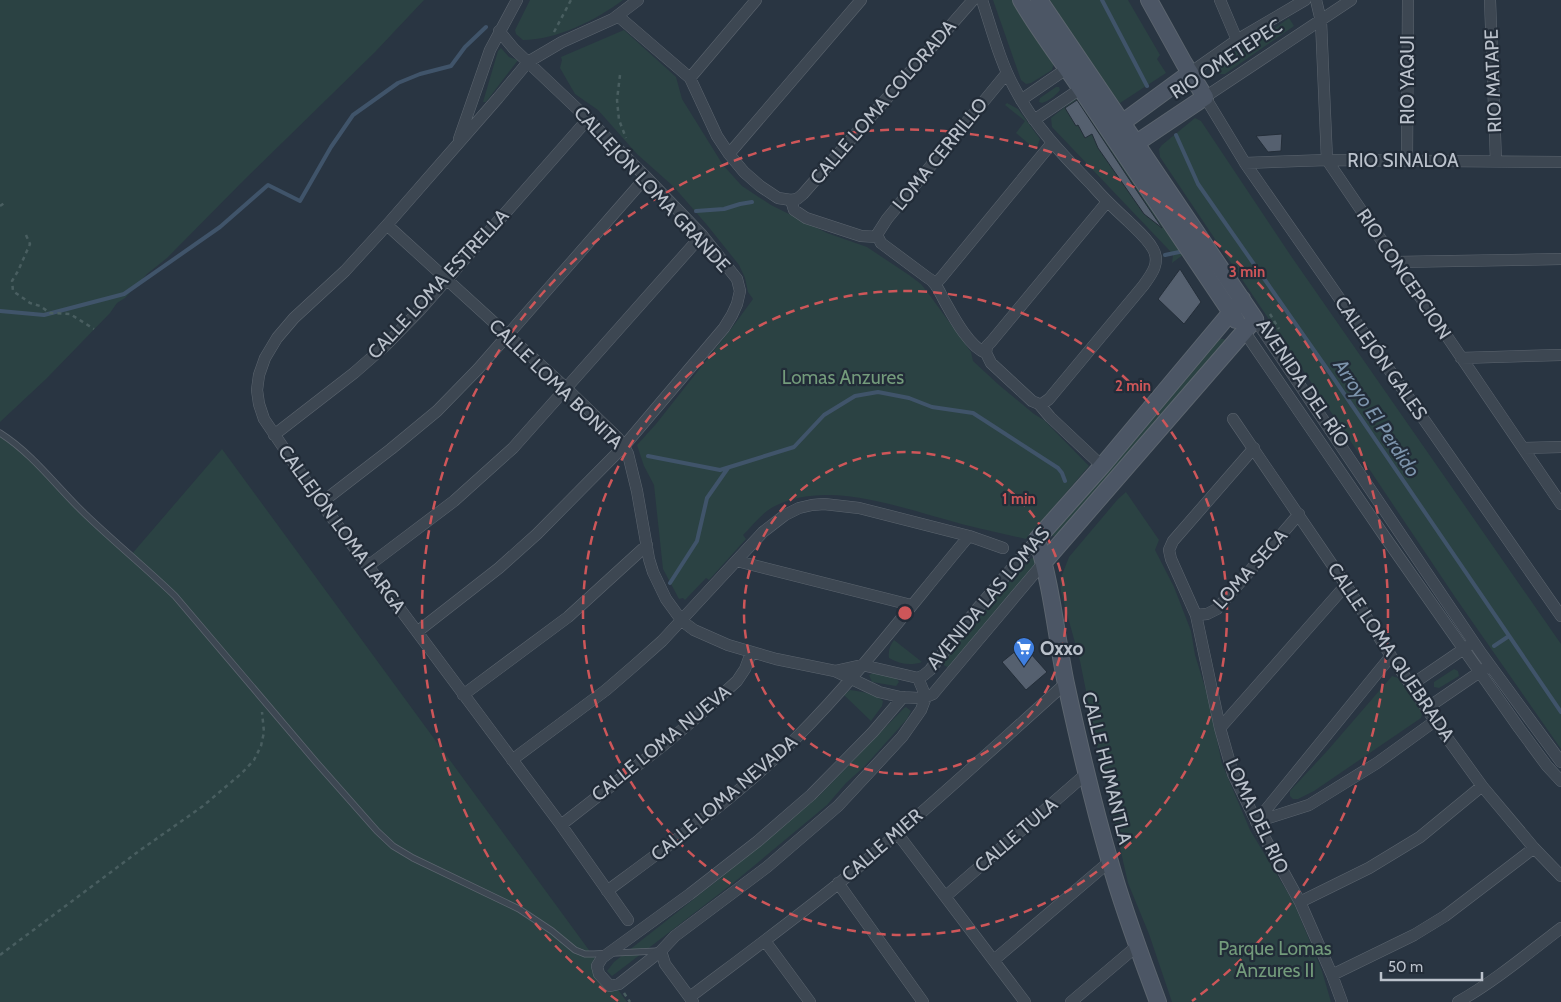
<svg xmlns="http://www.w3.org/2000/svg" width="1561" height="1002" font-family="Cabin,sans-serif">
	<style>
		.green { fill: #2b4243 }
		.lines { fill: none; stroke-linecap: round; stroke-linejoin: round }
		.stream { stroke: #40546a; stroke-width: 4 }
		.building { fill: #55606f; stroke: #242e39 }
		.lane-casing { stroke: #5c656f; stroke-width: 7 }
		.street-casing { stroke: #5c656f; stroke-width: 12 }
		.secondary-casing { stroke: #5c656f; stroke-width: 18 }
		.path { stroke: #495e60; stroke-width: 2.5; stroke-dasharray: 4 4; stroke-linecap: butt }
		.lane { stroke: #3d4752; stroke-width: 5.5 }
		.street { stroke: #3d4752; stroke-width: 11 }
		.secondary { stroke: #4c5665; stroke-width: 16 }
		.ring { fill: none; stroke: #ce5659; stroke-width: 2.5; stroke-dasharray: 9 6 }
		.labels { text-anchor: middle; dominant-baseline: central; stroke-width: 4.5; stroke-linejoin: round; paint-order: stroke }
		.street-label { font-size: 19px; fill: #bbc2cc; stroke: #222c38 }
		.park-label { font-size: 19px; fill: #739b7b; stroke: #222c38 }
		.poi-label { font-size: 19px; font-weight: bold; fill: #bbc2cc; stroke: #222c38; text-anchor: start }
		.water-label { font-size: 20px; font-style: italic; fill: #7d94ac; stroke: #222c38 }
		.centre { fill: #ce5659; stroke: #222c38; stroke-width: 2.5 }
		.ring-label { font-size: 15px; text-anchor: middle; font-weight: bold; fill: #ce5659; stroke: #222c38; stroke-width: 4.5; stroke-linejoin: round; paint-order: stroke }
	</style>
	<rect width="100%" height="100%" fill="#293542"/>
	<!-- green -->
	<path class="green" d="M 0,0 L 424,0 L 375,52 L 245,179 L 167,258 L 147,274 L 125,298 L 117,303 L 110,313 L 46,379 L 0,422 Z
		M 530,0 L 623,0 C 596,20 557,40 523,40 L 516,34 L 515,30 Z
		M 993,0 L 1014,0 L 1054,63 L 1052,70 L 1031,83 L 1026,84 L 1021,80 Z
		M 1050,0 L 1128,0 L 1160,55 L 1157,59 L 1166,73 L 1120,103 L 1100,79 Z
		M 1289,18 L 1294,26 L 1225,74 L 1219,74 L 1215,67 L 1218,61 L 1271,31 Z
		M 624,30 L 676,77 L 682,99 L 723,165 L 742,186 L 771,205 L 827,233 L 867,247 L 909,275 L 921,284 L 931,297 L 971,352 L 973,361 L 999,385 L 1034,414 L 1044,420 L 1089,466 L 1026,539 C 999,533 971,527 944,519 C 893,505 824,480 773,507 C 762,513 752,526 743,535 L 746,539 L 709,580 L 706,578 L 685,600 L 683,598 L 679,599 L 663,569 L 654,485 L 644,466 L 637,445 L 656,424 L 731,329 L 753,299 L 748,292 L 745,278 L 739,265 L 707,225 L 674,187 L 637,154 L 598,110 L 575,94 L 560,68 L 562,60 L 561,57 Z
		M 501,48 L 509,57 L 518,60 L 486,102 L 483,102 L 498,51 Z
		M 1056,87 L 1059,87 L 1060,90 C 1055,96 1049,101 1042,103 L 1039,102 L 1040,98 Z
		M 1075,99 L 1080,100 L 1184,254 L 1172,263 L 1173,255 L 1169,250 L 1052,127 L 1051,118 Z
		M 1007,103 L 1018,109 L 1040,139 L 1036,150 L 1016,133 L 1025,121 L 1005,105 Z
		M 1195,118 L 1201,121 L 1291,256 L 1561,644 L 1561,749 L 1455,597 L 1160,157 L 1159,149 L 1162,145 Z
		M 1219,339 L 1224,339 L 1226,341 L 1056,536 L 1052,536 L 1052,533 Z
		M 0,434 L 26,454 L 131,555 L 222,449 L 627,1002 L 0,1002 Z
		M 1126,492 L 1159,540 L 1155,550 L 1174,587 L 1191,631 L 1195,655 L 1208,697 L 1222,764 L 1250,830 L 1294,903 L 1322,971 L 1331,1002 L 1172,1002 L 1149,934 L 1128,883 L 1098,751 L 1080,661 L 1061,592 L 1060,580 L 1069,557 L 1118,499 Z
		M 1032,558 L 1035,558 L 1037,564 L 950,666 L 947,667 L 942,664 L 943,660 L 1027,561 Z
		M 894,640 L 922,662 C 911,666 899,664 889,658 C 888,650 890,646 894,640 Z
		M 1454,669 L 1458,671 L 1459,676 L 1439,688 L 1434,687 L 1434,682 Z
		M 875,672 L 896,677 L 899,682 L 896,686 L 872,682 L 869,675 Z
		M 1392,676 L 1398,678 L 1400,681 L 1421,711 L 1422,714 L 1421,718 L 1314,791 L 1298,799 L 1293,799 L 1290,796 L 1290,791 L 1328,750 Z
		M 850,690 C 860,691 875,694 883,701 L 882,706 L 871,721 L 844,695 Z
		M 906,707 L 911,711 L 907,719 L 865,766 L 846,783 L 827,805 L 732,884 L 624,967 L 612,976 L 607,971 L 614,962 L 718,880 L 819,796 L 904,708 Z"/>
	<g class="lines">
		<!-- stream -->
		<path class="stream" d="M 1102,0 L 1147,86
			M 1176,135 L 1198,184 L 1332,376 L 1561,712
			M 696,211 L 724,209 L 740,204 L 752,202
			M 1165,255 L 1184,251
			M 0,311 L 44,315 L 124,294 L 220,227 L 268,185 L 300,201 L 331,147 L 353,115 L 398,83 L 420,74 L 451,66 L 465,47 L 486,27
			M 648,456 L 720,470 L 794,447 L 824,415 L 855,396 L 878,392 L 909,398 L 932,407 L 973,413 L 1058,468 L 1062,473 L 1065,481
			M 670,583 L 697,541 L 707,498 L 728,468
			M 1494,646 L 1509,636"/>
	</g>
	<!-- building -->
	<path class="building" d="M 1077,100 L 1133,185 L 1162,228 L 1144,214 L 1098,148 L 1092,134 L 1085,138 L 1078,125 L 1076,126 L 1065,108 Z
		M 1282,134 L 1281,151 L 1268,152 L 1256,136 Z
		M 1180,269 L 1201,302 L 1184,324 L 1158,299 Z
		M 1023,645 L 1047,672 L 1026,690 L 1002,662 Z"/>
	<g class="lines">
		<!-- lane casing -->
		<g class="lane-casing">
			<path id="lane" d="M 0,433 C 33,454 56,486 84,513 C 113,541 145,567 175,596 L 316,762 L 377,831 L 393,846 L 413,858 L 519,909 L 552,931 L 575,950 L 585,954 L 594,954 L 657,951"/>
		</g>
		<!-- street casing -->
		<g class="street-casing">
			<path id="street" d="M 982,0 C 992,30 1000,62 1015,89 C 1035,127 1064,156 1093,186 C 1104,199 1116,210 1128,221 C 1137,230 1147,238 1153,249 C 1161,263 1151,275 1143,286 L 1049,399 L 1042,404 L 1039,404
				M 1220,0 L 1237,40
				M 1316,0 L 1321,21 L 1327,160 L 1561,504
				M 1351,0 L 1205,97 L 1245,163 L 1561,616
				M 1490,0 L 1496,161
				M 618,16 L 690,78 L 717,136 L 729,154 L 744,172 L 760,186 L 778,198 L 791,200 L 797,199 L 803,194 L 973,0
				M 1190,73 L 1237,40 L 1305,0
				M 690,78 L 756,0
				M 1021,100 L 1072,65
				M 1034,120 L 1086,85
				M 459,139 L 490,50 L 517,0
				M 729,154 L 861,0
				M 1407,160 L 1408,0
				M 1245,163 L 1327,160 L 1561,162
				M 791,200 L 794,210 L 806,218 L 861,236 L 878,237
				M 387,225 L 567,389 L 617,437 L 624,446 L 628,454 L 637,491 L 649,559 L 653,572 L 666,599 L 682,621 L 694,630 L 728,645 L 776,659 L 835,671 L 879,692 L 900,697 L 918,698 L 926,697 L 933,694 L 943,682 L 1044,562
				M 878,237 L 878,233 L 887,219 L 1007,73
				M 878,237 L 881,243 L 928,278 C 936,282 940,293 944,300 C 953,316 969,347 986,353
				M 1396,262 L 1561,259
				M 933,281 L 938,281 L 941,278 L 1052,143
				M 1255,319 L 1481,653 L 1561,762
				M 1244,331 L 1385,537 L 1519,728 L 1547,766 L 1561,781
				M 986,353 L 987,346 L 991,342 L 1107,202
				M 986,353 L 991,363 L 1032,401 L 1039,404 L 1050,417 L 1102,466
				M 1461,358 L 1561,355
				M 1233,419 L 1346,585 L 1391,656 L 1435,721 L 1482,786 L 1534,848 L 1561,876
				M 274,435 L 354,373 L 386,345 L 420,310 L 588,119
				M 1254,448 L 1173,541 L 1169,550 L 1171,559 L 1196,615 L 1220,728 L 1233,774 L 1262,833 L 1300,902 L 1332,975 L 1342,1002
				M 1524,448 L 1561,447
				M 321,503 L 391,449 L 437,411 L 478,369 L 646,177
				M 737,561 L 911,605
				M 368,566 L 454,501 L 513,448 L 702,235
				M 1196,615 L 1207,614 L 1217,609 L 1299,514
				M 417,632 L 499,568 L 537,534 L 624,446 L 724,328 L 732,315 L 737,304 L 740,291 L 737,279 L 702,235 L 646,177 L 588,119 L 514,49 L 499,31
				M 835,671 L 862,665 L 918,678
				M 918,678 L 924,675 L 930,670 L 977,609 L 1037,539
				M 1411,685 L 1468,646
				M 463,695 L 568,617 L 647,545
				M 903,697 L 873,732 L 811,795 L 758,841 L 690,894 L 602,958 L 597,966 L 599,974 L 610,986 L 619,984 L 661,951 L 675,936 L 767,867 L 838,806 L 902,737 L 921,710 L 926,697 L 918,678
				M 1427,708 L 1484,669
				M 1220,728 L 1346,585
				M 512,760 L 606,690 L 635,665 L 662,641 L 763,532 L 785,515 L 799,508 L 812,505 L 824,504 L 859,508 L 969,536 L 1003,548
				M 1256,822 L 1391,656
				M 1256,822 L 1309,805 L 1377,763 L 1435,721
				M 561,825 L 665,744 L 703,712 L 737,681 L 745,669 L 751,653
				M 897,833 L 1025,1002
				M 838,883 L 923,1002
				M 607,891 C 672,843 739,795 796,738 C 858,676 912,604 969,536
				M 946,896 L 1087,773
				M 1300,902 L 1369,868 L 1420,837 L 1482,786
				M 628,920 L 561,825 L 321,503 L 264,419 L 259,404 L 257,390 L 259,375 L 265,358 L 277,338 L 294,318 L 345,271 L 387,225 L 498,98 L 528,62 L 562,42 L 613,19 L 638,0
				M 765,941 L 810,1002
				M 661,951 L 665,964 L 693,1002
				M 994,960 L 1109,862
				M 1332,975 L 1414,935 L 1445,916 L 1534,848
				M 690,997 C 739,960 789,923 838,884 C 916,820 991,750 1066,683
				M 1071,1002 L 1137,946
				M 1458,1002 C 1495,981 1527,954 1561,928"/>
		</g>
		<!-- secondary casing -->
		<g class="secondary-casing">
			<path id="secondary" d="M 1021,0 C 1040,33 1064,63 1085,95 C 1135,170 1185,245 1236,320
				M 1039,0 L 1255,319 L 1044,562
				M 1115,128 L 1190,73
				M 1129,148 L 1205,97 L 1184,63 L 1149,0
				M 1158,1002 C 1141,956 1123,909 1110,862 C 1093,804 1079,744 1066,684 C 1056,635 1052,587 1037,539 L 1102,466 L 1242,299"/>
		</g>
		<!-- path -->
		<path class="path" d="M 554,32 L 571,0
			M 620,75 L 617,100 L 619,120 L 626,138
			M 0,206 L 6,202
			M 26,235 L 30,244 L 18,271 L 12,281 L 13,291 L 30,303 L 40,306 L 50,313 L 70,314 L 94,329
			M 1270,314 L 1279,329
			M 0,955 L 139,851 L 203,806 L 242,773 L 254,760 L 261,746 L 264,732 L 262,712
			M 624,993 L 630,1002"/>
		<!-- lane -->
		<use href="#lane" class="lane"/>
		<!-- street -->
		<use href="#street" class="street"/>
		<!-- secondary -->
		<use href="#secondary" class="secondary"/>
	</g>
	<!-- distance rings -->
	<g class="ring">
		<circle cx="905" cy="613" r="161"/>
		<circle cx="905" cy="613" r="322"/>
		<path d="M618 1001A483 483 0 1 1 1192 1001"/>
	</g>
	<!-- icons -->
	<defs>
		<g id="supermarket-pin" transform="scale(1.125)"><path d="M0 17L-7.5 6A9.5 9.5 0 1 1 7.5 6Z" fill="#3f7fe0" stroke="#222c38"/><path d="M-6-5.5h2.5l.6 2H6L4.5 2H-2.5L-4.4-4H-6ZM-1.5 3.2a1.3 1.3 0 1 0 .1 0ZM3 3.2a1.3 1.3 0 1 0 .1 0Z" fill="#fff"/></g>
	</defs>
	<g fill-rule="evenodd">
		<use href="#supermarket-pin" x="1024" y="648"/>
	</g>
	<g class="labels">
		<!-- street labels -->
		<g class="street-label">
			<text transform="translate(1226 59) rotate(-33)">RIO OMETEPEC</text>
			<text transform="translate(1407 80) rotate(-90)">RIO YAQUI</text>
			<text transform="translate(1493 81) rotate(-92)">RIO MATAPE</text>
			<text transform="translate(883 102) rotate(-49)">CALLE LOMA COLORADA</text>
			<text transform="translate(940 154) rotate(-51)">LOMA CERRILLO</text>
			<text x="1403" y="160">RIO SINALOA</text>
			<text transform="translate(652 189) rotate(47)">CALLEJÓN LOMA GRANDE</text>
			<text transform="translate(1404 274) rotate(56)">RIO CONCEPCION</text>
			<text transform="translate(438 284) rotate(-47)">CALLE LOMA ESTRELLA</text>
			<text transform="translate(1381 358) rotate(55)">CALLEJÓN GALES</text>
			<text transform="translate(1303 383) rotate(56)">AVENIDA DEL RÍO</text>
			<text transform="translate(556 384) rotate(44)">CALLE LOMA BONITA</text>
			<text transform="translate(342 529) rotate(54)">CALLEJÓN LOMA LARGA</text>
			<text transform="translate(1250 569) rotate(-48)">LOMA SECA</text>
			<text transform="translate(988 598) rotate(-50)">AVENIDA LAS LOMAS</text>
			<text transform="translate(1391 652) rotate(56)">CALLE LOMA QUEBRADA</text>
			<text transform="translate(661 743) rotate(-39)">CALLE LOMA NUEVA</text>
			<text transform="translate(1107 768) rotate(76)">CALLE HUMANTLA</text>
			<text transform="translate(724 798) rotate(-40)">CALLE LOMA NEVADA</text>
			<text transform="translate(1257 816) rotate(65)">LOMA DEL RIO</text>
			<text transform="translate(1016 835) rotate(-41)">CALLE TULA</text>
			<text transform="translate(882 845) rotate(-41)">CALLE MIER</text>
		</g>
		<!-- park labels -->
		<g class="park-label">
			<text x="843" y="377">Lomas Anzures</text>
			<text x="1275" y="948">Parque Lomas<tspan x="1275" dy="22">Anzures II</tspan></text>
		</g>
		<!-- poi labels -->
		<g class="poi-label">
			<text x="1040" y="648">Oxxo</text>
		</g>
		<!-- water labels -->
		<g class="water-label">
			<text transform="translate(1377 418) rotate(56)">Arroyo El Perdido</text>
		</g>
	</g>
	<circle cx="905" cy="613" r="8" class="centre"/>
	<g class="ring-label">
		<text x="1247" y="277">3 min</text>
		<text x="1133" y="391">2 min</text>
		<text x="1019" y="504">1 min</text>
	</g>
	<!-- scale -->
	<path d="M1381 972v8h101v-8" fill="none" stroke="#bbc2cc" stroke-width="2.5"/>
	<text x="1388" y="972" font-size="15" fill="#bbc2cc" stroke="#222c38" stroke-width="4" paint-order="stroke">50 m</text>
</svg>
